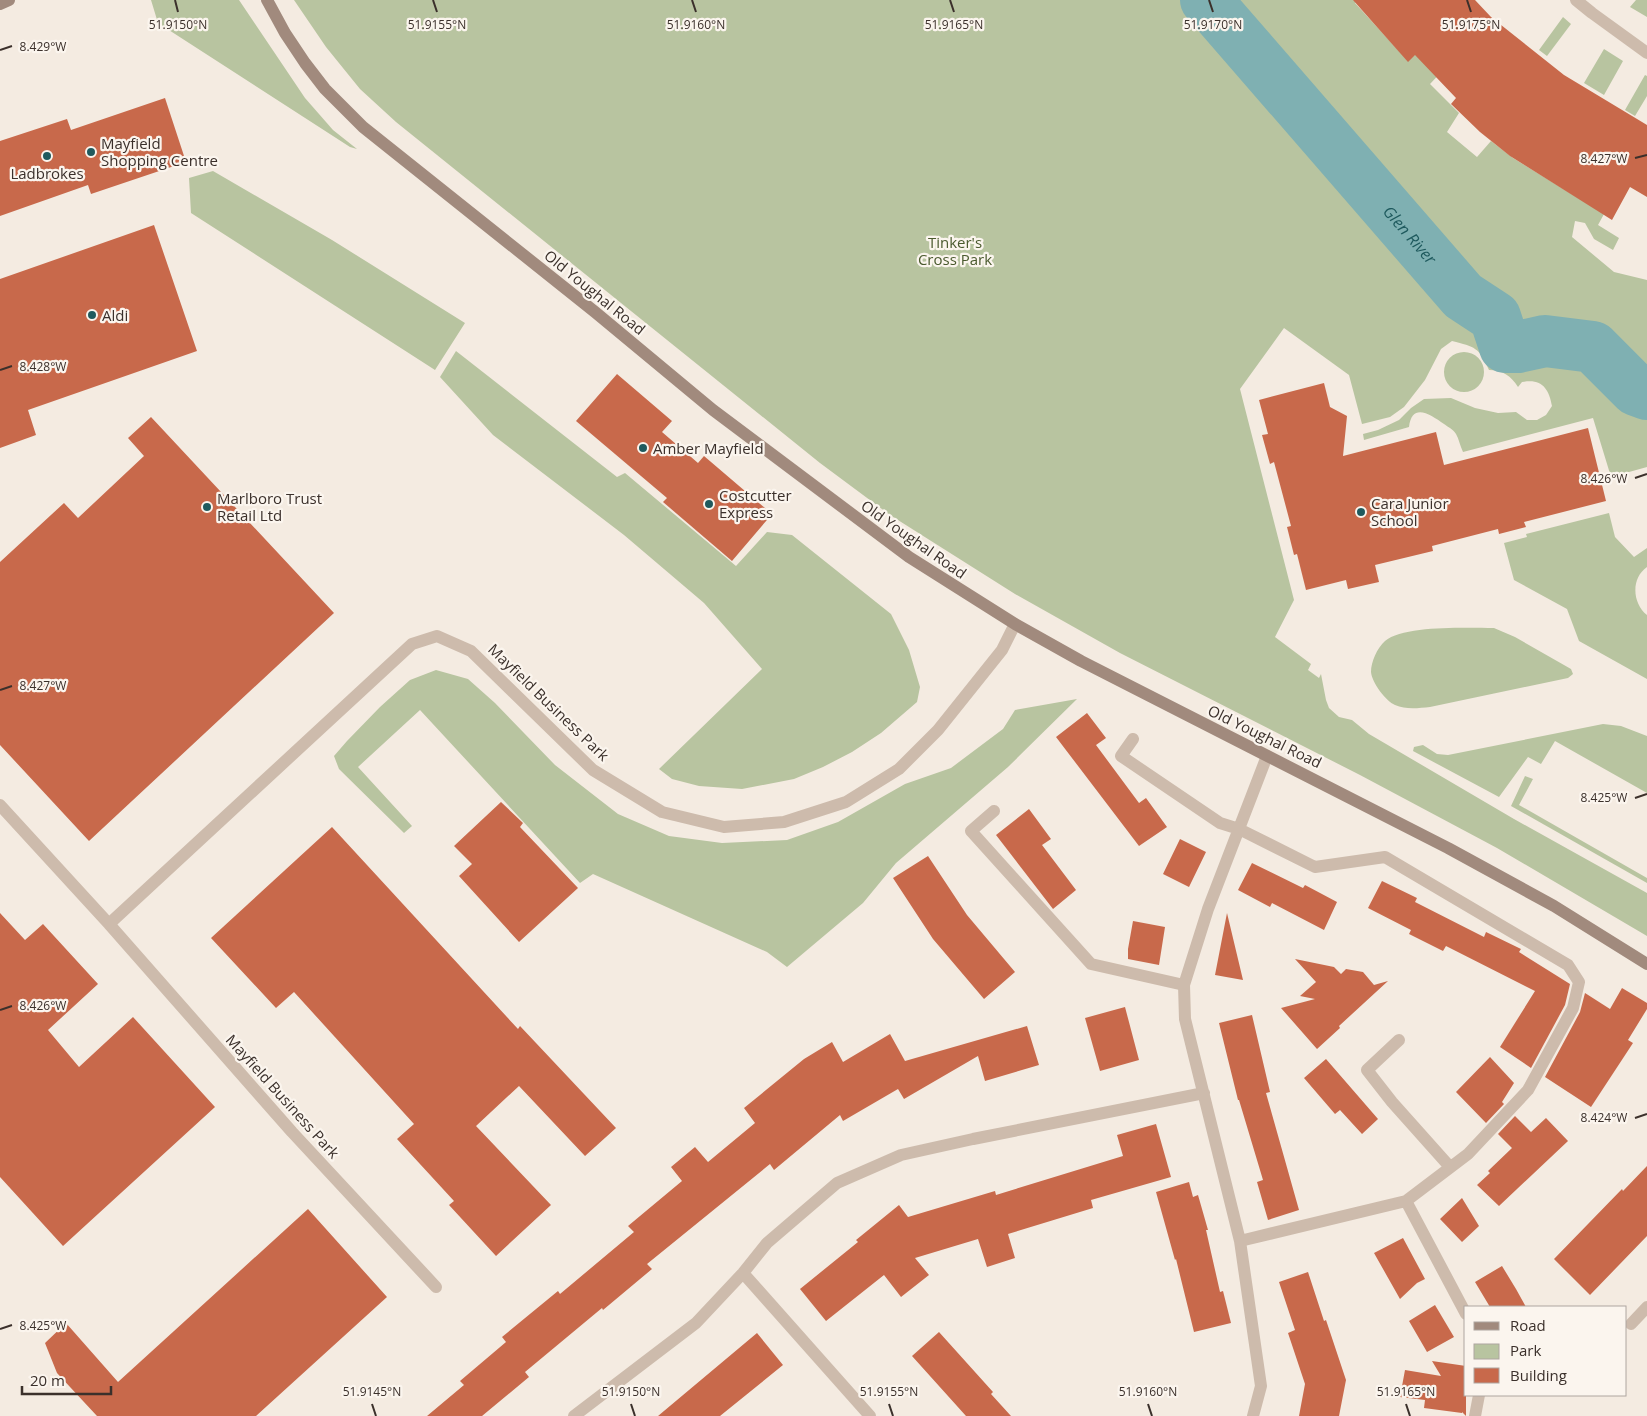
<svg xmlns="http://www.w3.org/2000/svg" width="1647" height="1416" font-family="'Open Sans',sans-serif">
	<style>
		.green { fill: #b8c4a0 }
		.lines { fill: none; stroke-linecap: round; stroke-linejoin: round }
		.river { stroke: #7fb0b2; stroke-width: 52 }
		.building { fill: #c8694b }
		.minor { stroke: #cdbbac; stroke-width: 12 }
		.secondary { stroke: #a18a7d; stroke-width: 12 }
		.ticks { fill: none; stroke: #3b302b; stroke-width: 2 }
		.poi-dot { fill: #1f5a5e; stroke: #fbf5ee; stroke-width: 2 }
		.labels { text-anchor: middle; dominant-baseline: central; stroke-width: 4.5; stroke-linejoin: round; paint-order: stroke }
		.poi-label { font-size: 15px; fill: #3b302b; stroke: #fbf5ee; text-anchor: start }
		.park-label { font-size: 15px; fill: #4a5a2e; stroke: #fbf5ee }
		.street-label { font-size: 15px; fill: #3b302b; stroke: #fbf5ee }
		.water-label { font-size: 16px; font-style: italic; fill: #1f5a5e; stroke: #fbf5ee }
		.ticks-label { font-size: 12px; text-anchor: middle; fill: #3b302b; stroke: #fbf5ee; stroke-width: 4.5; stroke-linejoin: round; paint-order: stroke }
	</style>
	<rect width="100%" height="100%" fill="#f4ebe1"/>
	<!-- green -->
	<path class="green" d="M 151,0 L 239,0 L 305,98 L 333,130 L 357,149 L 350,147 L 158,23 Z
		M 294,0 L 1358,0 L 1355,3 L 1408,61 L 1442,29 L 1461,51 L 1430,84 L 1459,113 L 1447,132 L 1477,157 L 1491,141 L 1513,158 L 1604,214 L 1598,225 L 1619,238 L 1613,250 L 1594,239 L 1585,223 L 1575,221 L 1572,237 L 1614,272 L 1647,280 L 1647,467 L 1611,477 L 1593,418 L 1463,452 C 1460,446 1459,439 1456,434 C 1453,429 1448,427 1444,424 C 1430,414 1412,402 1409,427 L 1364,440 L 1363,434 L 1378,430 L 1399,420 L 1411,408 L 1424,399 L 1451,398 L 1475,408 L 1498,413 L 1516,412 L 1527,420 L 1537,420 L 1546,415 L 1552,406 C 1549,389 1542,378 1522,382 L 1518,387 C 1511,376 1503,370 1489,370 C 1479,347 1475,347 1452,341 L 1441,349 L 1425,380 L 1404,407 L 1390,417 L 1362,424 L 1349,375 L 1284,328 L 1240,389 L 1294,600 L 1275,637 L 1311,664 L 1308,670 L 1319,678 L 1321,674 L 1326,700 L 1329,708 L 1339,717 L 1352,720 L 1369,734 L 1514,819 L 1647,893 L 1647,936 L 1497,848 L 1360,775 L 1120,653 L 1015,594 L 890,515 L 820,463 L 396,122 L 360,89 L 326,47 Z
		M 1636,0 L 1647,0 L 1647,17 L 1630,7 Z
		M 1563,17 L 1571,24 L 1547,56 L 1539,50 Z
		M 1604,49 L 1623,61 L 1604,95 L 1584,83 Z
		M 1645,75 L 1647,76 L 1647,96 L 1635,116 L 1625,110 Z
		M 213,171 L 332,240 L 465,323 L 435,370 L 191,213 L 189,178 Z
		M 456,351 L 617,477 L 625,473 L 736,566 L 767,532 L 792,535 L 891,614 L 909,650 L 920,687 L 917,702 L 881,733 L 852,752 L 823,767 L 794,779 L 742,789 L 699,786 L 672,779 L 659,769 L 762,669 L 704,603 L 624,535 L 493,435 L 440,377 Z
		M1444 372a20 20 0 1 1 40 0a20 20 0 1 1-40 0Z
		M 1609,513 L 1615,537 L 1634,557 L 1647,548 L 1647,567 C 1631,578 1632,603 1647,615 L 1647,679 L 1579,641 L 1567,609 L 1514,580 L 1504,543 L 1527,537 L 1526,534 Z
		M 1494,628 L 1515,637 L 1571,669 L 1573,674 L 1568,678 L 1430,707 C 1419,708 1406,710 1395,705 C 1386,701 1372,683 1371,672 C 1371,662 1377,648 1385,641 C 1404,625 1468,628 1494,628 Z
		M 436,670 L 468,679 L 495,703 L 555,765 L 618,814 L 669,836 L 722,843 L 787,840 L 838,822 L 905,784 L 951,768 L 1003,729 L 1015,710 L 1077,699 L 1008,767 L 896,863 L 863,903 L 787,967 L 767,952 L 593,874 L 580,883 L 420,710 L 358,767 L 412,826 L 404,833 L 339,769 L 334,756 L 347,741 L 380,707 L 410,680 Z
		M 1603,724 L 1621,726 L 1647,736 L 1647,793 L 1555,741 L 1541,764 L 1528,757 L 1499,797 L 1413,751 L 1414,747 L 1423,745 L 1437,754 L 1448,755 Z
		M 1525,776 L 1533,779 L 1519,805 L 1647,878 L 1647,883 L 1511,806 Z"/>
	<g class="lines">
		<!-- river -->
		<path class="river" id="s1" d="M 1206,0 L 1463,296 L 1495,317 L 1505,347 L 1518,347 L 1545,341 L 1593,347 L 1636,390 L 1647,394"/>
	</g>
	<!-- building -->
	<path class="building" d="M 1353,0 L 1475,0 L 1491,17 L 1564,75 L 1647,125 L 1647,197 L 1630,187 L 1612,220 L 1510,156 L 1480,132 L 1451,104 L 1456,98 L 1415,55 L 1408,62 Z
		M 165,98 L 186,162 L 91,194 L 88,185 L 0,216 L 0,141 L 67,119 L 71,130 Z
		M 154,225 L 197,351 L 28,410 L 36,435 L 0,448 L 0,279 Z
		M 617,374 L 672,421 L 662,432 L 698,463 L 704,456 L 772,514 L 732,561 L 663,502 L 667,498 L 576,421 Z
		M 1324,383 L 1330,407 L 1347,416 L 1343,456 L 1436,432 L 1444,465 L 1588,428 L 1606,501 L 1524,522 L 1526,527 L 1499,534 L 1498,529 L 1432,546 L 1433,551 L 1375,565 L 1379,582 L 1348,589 L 1346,580 L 1306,590 L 1297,554 L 1294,555 L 1287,527 L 1291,526 L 1274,462 L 1270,464 L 1262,435 L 1268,434 L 1259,400 Z
		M 151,417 L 334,613 L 89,841 L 0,745 L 0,562 L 64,503 L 78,518 L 144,456 L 128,438 Z
		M 1087,713 L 1106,738 L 1096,745 L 1139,803 L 1146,798 L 1167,827 L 1139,846 L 1056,737 Z
		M 501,802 L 523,823 L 520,827 L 578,888 L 519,942 L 459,876 L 472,864 L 454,846 Z
		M 1029,809 L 1051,839 L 1042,845 L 1076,890 L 1053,909 L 996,835 Z
		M 332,827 L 518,1029 L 520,1026 L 616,1128 L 585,1156 L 519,1086 L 476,1126 L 551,1205 L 496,1256 L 449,1205 L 454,1201 L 397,1139 L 414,1124 L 294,992 L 276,1008 L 211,938 Z
		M 1180,839 L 1206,852 L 1189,887 L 1163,874 Z
		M 928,856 L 967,915 L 1015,972 L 984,999 L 933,939 L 893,878 Z
		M 1252,863 L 1303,888 L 1305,885 L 1337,902 L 1324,930 L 1272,903 L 1270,907 L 1238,890 Z
		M 1382,881 L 1417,898 L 1415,902 L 1484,937 L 1486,932 L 1521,949 L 1519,952 L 1570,984 L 1565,1005 L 1531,1068 L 1500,1047 L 1535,991 L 1446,946 L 1443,951 L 1409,934 L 1411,930 L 1368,908 Z
		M 0,913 L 25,940 L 43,924 L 98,984 L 48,1030 L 79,1067 L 133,1017 L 215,1107 L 63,1246 L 0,1177 Z
		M 1227,913 L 1243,980 L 1215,975 Z
		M 1133,921 L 1165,927 L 1159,965 L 1128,959 L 1128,949 Z
		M 1295,959 L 1334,967 L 1341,974 L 1346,969 L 1363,972 L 1374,985 L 1388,981 L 1339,1026 L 1340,1028 L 1317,1049 L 1281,1008 L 1315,999 L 1300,996 L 1316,982 Z
		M 1622,988 L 1647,1003 L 1647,1009 L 1628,1040 L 1633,1043 L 1591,1107 L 1545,1077 L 1580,1012 L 1585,993 L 1610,1009 Z
		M 1125,1007 L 1139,1060 L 1100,1071 L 1085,1018 Z
		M 1252,1015 L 1270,1092 L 1266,1093 L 1299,1210 L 1268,1220 L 1257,1182 L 1263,1180 L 1239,1100 L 1238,1100 L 1219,1023 Z
		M 1027,1026 L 1039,1065 L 985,1081 L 978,1056 L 904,1099 L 898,1089 L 843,1121 L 840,1115 L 774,1170 L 770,1164 L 647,1264 L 652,1269 L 603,1310 L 602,1308 L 525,1372 L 529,1377 L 482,1416 L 427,1416 L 464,1385 L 460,1381 L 506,1342 L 502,1337 L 558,1291 L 560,1294 L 634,1232 L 628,1226 L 682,1181 L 671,1167 L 695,1147 L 708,1162 L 755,1123 L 744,1108 L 804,1059 L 832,1042 L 843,1062 L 890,1034 L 905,1061 Z
		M 1490,1057 L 1514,1083 L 1502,1102 L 1504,1104 L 1486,1123 L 1456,1092 Z
		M 1326,1059 L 1378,1119 L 1362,1134 L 1340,1110 L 1335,1114 L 1304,1078 Z
		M 1515,1116 L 1531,1132 L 1546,1118 L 1568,1141 L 1499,1206 L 1477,1185 L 1490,1173 L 1488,1171 L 1512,1148 L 1498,1134 Z
		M 1156,1124 L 1171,1177 L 1091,1200 L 1093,1208 L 1008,1234 L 1015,1258 L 987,1267 L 978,1239 L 915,1258 L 929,1275 L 901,1297 L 884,1275 L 826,1321 L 800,1289 L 858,1242 L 856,1240 L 899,1205 L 908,1217 L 995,1191 L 996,1195 L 1123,1156 L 1117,1135 Z
		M 1647,1166 L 1647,1236 L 1590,1295 L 1554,1259 L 1622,1189 L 1623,1191 Z
		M 1189,1182 L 1193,1197 L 1198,1195 L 1208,1230 L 1206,1230 L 1220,1292 L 1223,1291 L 1231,1323 L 1194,1332 L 1176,1259 L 1175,1260 L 1156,1192 Z
		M 1462,1198 L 1479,1226 L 1462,1242 L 1440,1219 Z
		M 308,1209 L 387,1297 L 256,1416 L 97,1416 L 57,1373 L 45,1343 L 66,1323 L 118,1382 Z
		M 1403,1238 L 1425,1279 L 1417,1283 L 1400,1299 L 1374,1253 Z
		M 1502,1266 L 1516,1289 L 1526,1307 L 1490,1307 L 1475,1282 Z
		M 1308,1272 L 1324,1321 L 1326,1320 L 1346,1380 L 1339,1416 L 1299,1416 L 1305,1384 L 1288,1333 L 1295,1330 L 1279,1282 Z
		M 1435,1305 L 1454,1337 L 1427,1352 L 1409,1321 Z
		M 939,1332 L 993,1392 L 991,1394 L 1011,1416 L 966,1416 L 912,1356 Z
		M 757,1333 L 783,1365 L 720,1416 L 658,1416 Z
		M 1432,1361 L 1466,1366 L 1466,1416 L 1462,1412 L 1462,1413 L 1424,1408 L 1425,1400 L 1400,1397 L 1405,1370 L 1441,1376 Z"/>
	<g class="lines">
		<!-- minor -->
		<path class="minor" d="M 1576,0 L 1592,13 L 1647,53
			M 1133,739 L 1121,756 L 1220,823 L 1239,829 L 1315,867 L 1385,857 L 1568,965 L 1579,982 L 1573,1008 L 1528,1090 L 1468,1154 L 1406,1201 L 1240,1241
			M 0,805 L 109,924 L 412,644 L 437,636 L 471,651 L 593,770 L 662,812 L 724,827 L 784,822 L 846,802 L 899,769 L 938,730 L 1002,650 L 1015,624
			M 994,811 L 971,831 L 1091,964 L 1184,985
			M 109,924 L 292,1132 L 436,1287
			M 1399,1040 L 1367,1070 L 1392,1102 L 1450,1167
			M 1406,1201 L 1466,1314
			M 743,1273 L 870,1416
			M 1631,1324 L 1647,1307
			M 574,1416 L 696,1323 L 743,1273 L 767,1243 L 837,1183 L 901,1155 L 973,1139 L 1204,1093
			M 1253,1416 L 1261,1386 L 1240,1241 L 1185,1019 L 1184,985 L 1208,909 L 1267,756
			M 1475,1416 L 1479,1395"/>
		<!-- secondary -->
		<path class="secondary" d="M 267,0 L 285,33 L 305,63 L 325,89 L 363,127 L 595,312 L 713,410 L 909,557 L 1015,624 L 1081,661 L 1448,848 L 1554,906 L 1647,964
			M 0,4 L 9,0"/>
	</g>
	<!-- ticks -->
	<path class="ticks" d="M 175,0 L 178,12M 433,0 L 437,12M 692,0 L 696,12M 950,0 L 954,12M 1209,0 L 1213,12M 1467,0 L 1471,12M 0,50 L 12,46M 1635,158 L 1647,155M 0,370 L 12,366M 1635,478 L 1647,474M 0,690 L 12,686M 1635,798 L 1647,794M 0,1010 L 12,1006M 1635,1118 L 1647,1114M 0,1329 L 12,1325M 372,1404 L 376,1416M 631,1404 L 635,1416M 889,1404 L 893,1416M 1148,1404 L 1152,1416M 1406,1404 L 1410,1416"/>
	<!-- markers -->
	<g class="poi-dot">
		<circle cx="91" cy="152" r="5"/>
		<circle cx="47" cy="156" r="5"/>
		<circle cx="92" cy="315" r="5"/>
		<circle cx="643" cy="448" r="5"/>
		<circle cx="709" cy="504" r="5"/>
		<circle cx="207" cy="507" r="5"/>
		<circle cx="1361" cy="512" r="5"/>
	</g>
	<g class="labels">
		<!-- poi labels -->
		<g class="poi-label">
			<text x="101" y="143">Mayfield<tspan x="101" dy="17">Shopping Centre</tspan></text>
			<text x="47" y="173" text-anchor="middle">Ladbrokes</text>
			<text x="102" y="315">Aldi</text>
			<text x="653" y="448">Amber Mayfield</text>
			<text x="719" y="495">Costcutter<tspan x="719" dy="17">Express</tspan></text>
			<text x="217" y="498">Marlboro Trust<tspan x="217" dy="17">Retail Ltd</tspan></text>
			<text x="1371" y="503">Cara Junior<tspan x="1371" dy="17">School</tspan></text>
		</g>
		<!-- park labels -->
		<g class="park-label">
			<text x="955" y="242">Tinker's<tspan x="955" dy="17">Cross Park</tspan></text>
		</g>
		<!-- street labels -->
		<g class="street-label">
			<text transform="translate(595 292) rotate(39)">Old Youghal Road</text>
			<text transform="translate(914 539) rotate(35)">Old Youghal Road</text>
			<text transform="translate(549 702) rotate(44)">Mayfield Business Park</text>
			<text transform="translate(1265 736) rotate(26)">Old Youghal Road</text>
			<text transform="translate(283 1096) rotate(48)">Mayfield Business Park</text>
		</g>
		<!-- water labels -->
		<g class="water-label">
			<text stroke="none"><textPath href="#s1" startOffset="311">Glen River</textPath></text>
		</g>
	</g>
	<g class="ticks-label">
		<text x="178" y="29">51.9150°N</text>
		<text x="437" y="29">51.9155°N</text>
		<text x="696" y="29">51.9160°N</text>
		<text x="954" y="29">51.9165°N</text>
		<text x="1213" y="29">51.9170°N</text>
		<text x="1471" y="29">51.9175°N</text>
		<text x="43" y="51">8.429°W</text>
		<text x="1604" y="163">8.427°W</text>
		<text x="43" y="371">8.428°W</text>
		<text x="1604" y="483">8.426°W</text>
		<text x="43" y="690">8.427°W</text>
		<text x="1604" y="802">8.425°W</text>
		<text x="43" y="1010">8.426°W</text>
		<text x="1604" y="1122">8.424°W</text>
		<text x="43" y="1330">8.425°W</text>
		<text x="372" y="1396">51.9145°N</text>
		<text x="631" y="1396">51.9150°N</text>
		<text x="889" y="1396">51.9155°N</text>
		<text x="1148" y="1396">51.9160°N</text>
		<text x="1406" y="1396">51.9165°N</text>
	</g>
	<!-- legend -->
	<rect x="1464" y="1306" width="162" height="90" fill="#fbf5ee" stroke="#aea6a0"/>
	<rect x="1474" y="1322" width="25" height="8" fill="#a18a7d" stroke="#aea6a0"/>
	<text x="1510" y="1331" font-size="15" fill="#3b302b">Road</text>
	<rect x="1474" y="1344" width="25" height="15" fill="#b8c4a0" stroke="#aea6a0"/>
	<text x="1510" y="1356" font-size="15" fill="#3b302b">Park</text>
	<rect x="1474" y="1368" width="25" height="15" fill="#c8694b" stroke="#aea6a0"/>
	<text x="1510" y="1381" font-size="15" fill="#3b302b">Building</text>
	<!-- scale -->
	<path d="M22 1386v8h89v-8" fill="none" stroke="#3b302b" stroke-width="2.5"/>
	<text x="30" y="1386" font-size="15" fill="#3b302b" stroke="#fbf5ee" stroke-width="4" paint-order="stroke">20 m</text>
</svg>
